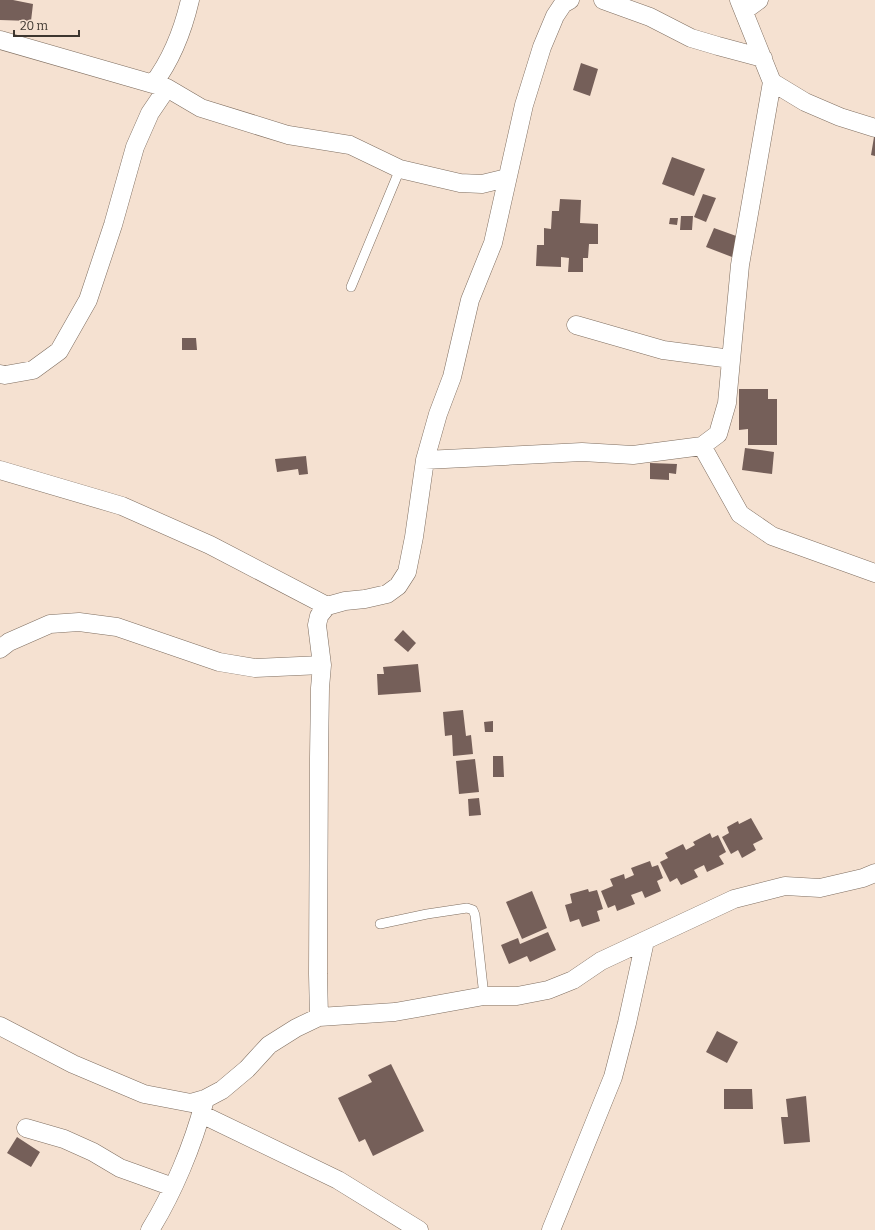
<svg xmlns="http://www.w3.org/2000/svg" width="875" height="1230" font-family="Bitter,serif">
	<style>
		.building { fill: #755f59 }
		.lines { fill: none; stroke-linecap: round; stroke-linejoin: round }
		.lane-casing { stroke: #7f6e60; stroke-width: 10 }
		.street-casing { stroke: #7f6e60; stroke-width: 19 }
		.lane { stroke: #fff; stroke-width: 9 }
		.street { stroke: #fff; stroke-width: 18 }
	</style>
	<rect width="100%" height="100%" fill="#f5e1d1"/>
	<!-- building -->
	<path class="building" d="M 0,0 L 13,0 L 33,4 L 31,21 L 0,20 Z
		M 581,63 L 598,69 L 590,96 L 573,90 Z
		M 874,137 L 875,137 L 875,156 L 871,155 Z
		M 672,157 L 705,169 L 694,196 L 662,184 Z
		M 703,194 L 716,198 L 706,222 L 694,217 Z
		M 560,199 L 581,200 L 580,223 L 598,224 L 598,244 L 589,244 L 588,258 L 583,258 L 583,272 L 568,272 L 569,258 L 561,257 L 561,267 L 536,266 L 537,245 L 544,245 L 544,228 L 551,229 L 552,211 L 559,211 Z
		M 681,216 L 693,216 L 692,230 L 680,230 Z
		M 670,218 L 678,218 L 677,225 L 669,224 Z
		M 714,228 L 739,237 L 732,257 L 706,247 Z
		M 182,338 L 196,338 L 197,350 L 182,350 Z
		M 739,389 L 768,389 L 768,399 L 777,399 L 777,445 L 748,445 L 748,429 L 739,430 Z
		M 745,448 L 774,452 L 772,474 L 742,470 Z
		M 306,456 L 308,474 L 299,475 L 298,469 L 277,472 L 275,459 Z
		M 650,463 L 677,464 L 676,474 L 669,473 L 669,480 L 650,479 Z
		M 403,630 L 416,643 L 408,652 L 394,640 Z
		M 418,664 L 421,692 L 378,695 L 377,674 L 384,674 L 383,667 Z
		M 463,710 L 466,736 L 471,735 L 473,754 L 453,756 L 452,735 L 445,736 L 443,712 Z
		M 493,721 L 493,732 L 485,732 L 484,722 Z
		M 493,756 L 503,756 L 504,777 L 493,777 Z
		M 475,759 L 479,792 L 459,794 L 456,761 Z
		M 479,798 L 481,815 L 469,816 L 468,799 Z
		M 751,818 L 763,839 L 753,844 L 756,850 L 742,858 L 738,850 L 731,854 L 722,837 L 729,833 L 727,827 L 738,821 L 739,824 Z
		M 710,833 L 712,838 L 718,835 L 726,852 L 719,856 L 724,864 L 707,872 L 704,865 L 694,870 L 698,877 L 681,885 L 677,878 L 670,882 L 660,862 L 668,858 L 665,853 L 683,844 L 686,850 L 695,845 L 693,842 Z
		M 650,861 L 652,867 L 658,865 L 663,878 L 657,881 L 661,891 L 645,898 L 642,891 L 631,895 L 635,904 L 617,911 L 615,905 L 608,908 L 601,891 L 613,886 L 610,879 L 624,874 L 625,879 L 634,875 L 631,868 Z
		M 588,889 L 589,892 L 597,890 L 603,909 L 597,911 L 600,921 L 582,927 L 579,919 L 570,922 L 565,905 L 572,903 L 570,894 Z
		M 532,891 L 547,928 L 522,939 L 506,902 Z
		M 548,932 L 556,950 L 530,962 L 527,956 L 509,964 L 501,945 L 518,938 L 520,944 Z
		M 717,1031 L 738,1042 L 727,1063 L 706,1052 Z
		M 391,1064 L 424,1131 L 373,1156 L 365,1139 L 359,1142 L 338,1098 L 372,1082 L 368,1075 Z
		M 724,1089 L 752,1089 L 753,1109 L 724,1109 Z
		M 806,1096 L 810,1142 L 784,1144 L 781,1117 L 788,1117 L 786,1099 Z
		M 17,1137 L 40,1152 L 31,1167 L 7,1153 Z"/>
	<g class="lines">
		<!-- lane casing -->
		<g class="lane-casing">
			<path id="lane" d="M 351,287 L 400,169
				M 380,924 L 427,914 L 467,908 L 473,910 L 475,915 L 484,996"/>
		</g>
		<!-- street casing -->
		<g class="street-casing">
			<path id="street" d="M 603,0 L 650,17 L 691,38 L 718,46 L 763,58
				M 739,0 L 772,82 L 805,102 L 840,117 L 875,128
				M 744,11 L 759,0
				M 0,40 L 167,88 L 201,108 L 288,135 L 350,145 L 400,169 L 460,183 L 482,184 L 507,178
				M 153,84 C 172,59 183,30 190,0
				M 576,325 L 663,350 L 731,359
				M 0,374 L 5,375 L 33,370 L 59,351 L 88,300 L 113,225 L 135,147 L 150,113 L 167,88
				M 702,446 L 740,514 L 772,536 L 875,573
				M 425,460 L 582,452 L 633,455 L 702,446 L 718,434 L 727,403 L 740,265 L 772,82
				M 0,470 L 122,506 L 210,545 L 327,606
				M 0,649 L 9,642 L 50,624 L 79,622 L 117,627 L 219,662 L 255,668 L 322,665
				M 319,1017 L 318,974 L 319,757 L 320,688 L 322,665 L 317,625 L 319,616 L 327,606 L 345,601 L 365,599 L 387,594 L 398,586 L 407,572 L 414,537 L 425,460 L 438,414 L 452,377 L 470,300 L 493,243 L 524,105 L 542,47 L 555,16 L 563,4 L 570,0
				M 0,1026 L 73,1064 L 144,1094 L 191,1103 L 205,1099 L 222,1090 L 247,1069 L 269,1045 L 296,1028 L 319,1017 L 395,1012 L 484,996 L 517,996 L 548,990 L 573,980 L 601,961 L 734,899 L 785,886 L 820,888 L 863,878 L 875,873
				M 201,1114 L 338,1180 L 419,1230
				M 26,1128 L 64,1139 L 93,1152 L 120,1168 L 173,1187
				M 150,1230 C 173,1193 193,1145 204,1103
				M 551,1230 L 613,1077 L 627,1023 L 645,941"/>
		</g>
		<!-- lane -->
		<use href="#lane" class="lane"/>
		<!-- street -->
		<use href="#street" class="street"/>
	</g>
	<!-- scale -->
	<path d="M14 30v6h65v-6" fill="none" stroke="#3d362f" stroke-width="2"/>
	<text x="20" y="30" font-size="12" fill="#3d362f" stroke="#f5e1d1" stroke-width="3" paint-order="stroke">20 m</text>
</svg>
